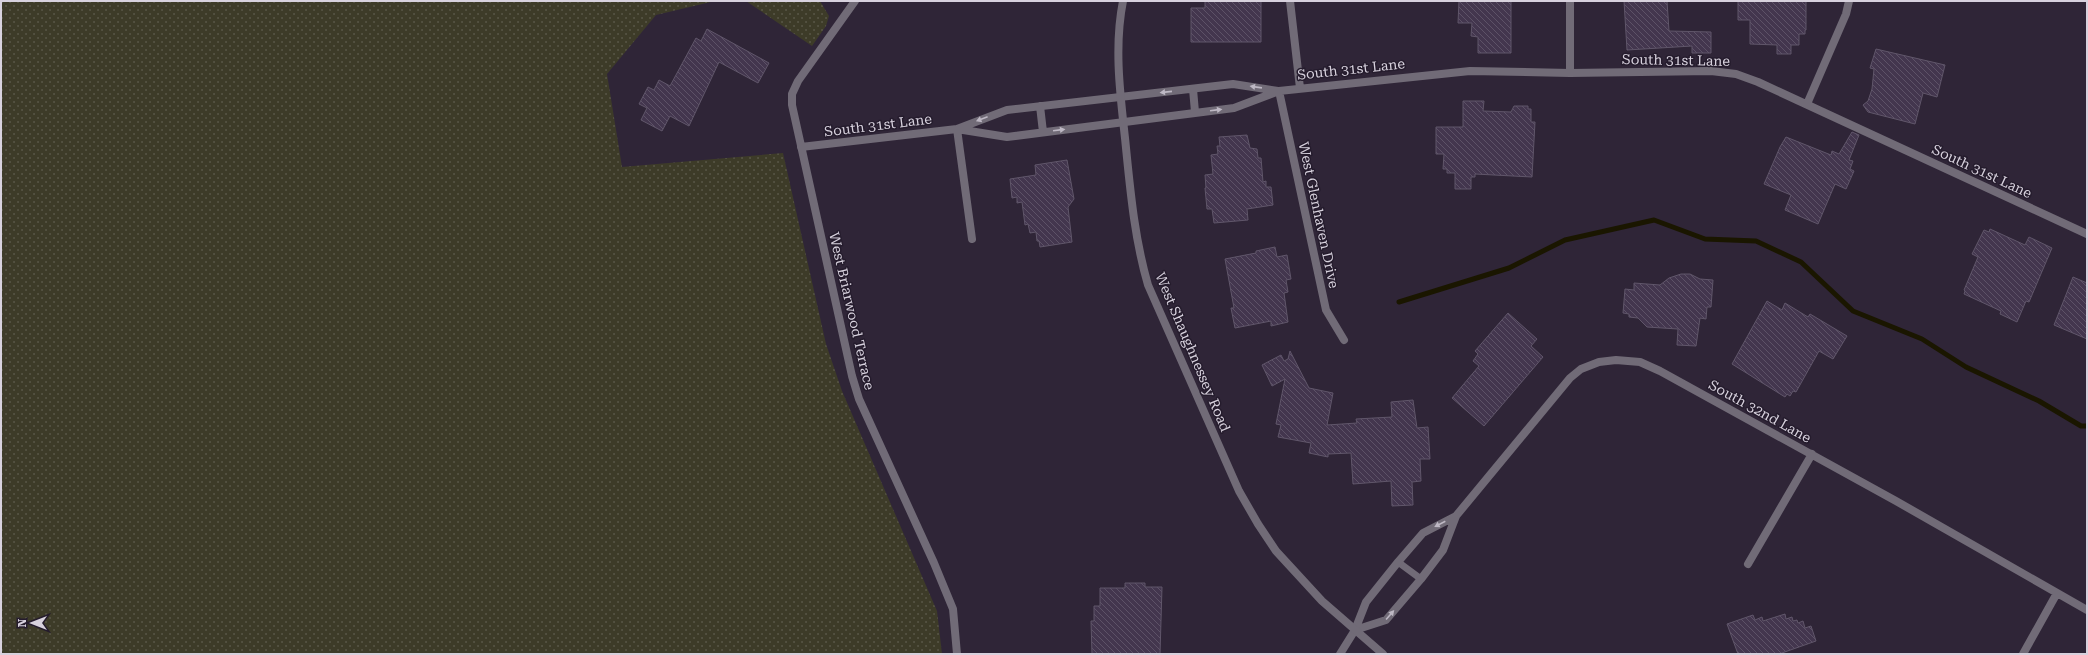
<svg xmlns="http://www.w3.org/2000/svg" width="2088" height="655" font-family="'Roboto Serif',serif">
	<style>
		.grass { fill: url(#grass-dots) }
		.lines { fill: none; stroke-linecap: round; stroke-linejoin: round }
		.stream { stroke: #1a1600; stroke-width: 5 }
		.building { fill: url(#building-back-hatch); stroke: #60566a }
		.service { stroke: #716b77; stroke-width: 7 }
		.minor { stroke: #716b77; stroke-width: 8 }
		.tertiary { stroke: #716b77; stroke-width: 8 }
		.oneway { fill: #beb8c4 }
		.labels { text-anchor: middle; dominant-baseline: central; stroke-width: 3; stroke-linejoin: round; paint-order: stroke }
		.street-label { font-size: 14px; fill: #d7d1dd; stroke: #251c2d }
	</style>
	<defs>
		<pattern id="grass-dots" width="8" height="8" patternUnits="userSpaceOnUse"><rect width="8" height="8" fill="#3d3b28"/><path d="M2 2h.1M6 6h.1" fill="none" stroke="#585647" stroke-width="1.8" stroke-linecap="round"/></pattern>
		<pattern id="building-back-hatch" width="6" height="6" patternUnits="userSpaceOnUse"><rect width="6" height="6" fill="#43364e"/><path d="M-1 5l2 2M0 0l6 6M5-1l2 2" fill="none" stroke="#5d5267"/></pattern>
	</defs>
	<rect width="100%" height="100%" fill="#2f2537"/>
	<!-- grass -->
	<path class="grass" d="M 1,1 L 715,1 L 656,15 L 607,74 L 622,167 L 783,153 L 826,344 L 842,391 L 937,611 L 942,654 L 1,654 Z
		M 746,1 L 820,1 L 829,16 L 826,26 L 812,46 Z"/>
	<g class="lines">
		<!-- stream -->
		<path class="stream" d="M 1399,302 L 1509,268 L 1565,240 L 1654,220 L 1705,239 L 1756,241 L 1801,262 L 1853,311 L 1922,339 L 1966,367 L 2039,401 L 2081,426 L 2087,426"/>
	</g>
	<!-- building -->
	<path class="building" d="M 1205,1 L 1261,1 L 1261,42 L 1191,42 L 1191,8 L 1205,8 Z
		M 1459,1 L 1511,1 L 1511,53 L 1478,53 L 1478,37 L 1471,36 L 1472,23 L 1458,23 Z
		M 1624,1 L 1667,1 L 1669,31 L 1711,32 L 1711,53 L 1692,53 L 1692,46 L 1627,50 Z
		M 1738,1 L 1806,1 L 1806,30 L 1805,30 L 1805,34 L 1799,34 L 1799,45 L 1791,45 L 1791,54 L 1777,54 L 1777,45 L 1750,44 L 1750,20 L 1738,20 Z
		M 707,29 L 769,63 L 758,83 L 719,62 L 689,126 L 670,116 L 662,131 L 641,120 L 647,108 L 639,104 L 648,87 L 654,90 L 659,80 L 670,86 L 696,38 L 701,41 Z
		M 1876,49 L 1945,65 L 1937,97 L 1923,93 L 1915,124 L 1868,112 L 1863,105 L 1868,101 L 1872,89 L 1874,69 L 1870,68 Z
		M 1463,101 L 1484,101 L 1483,111 L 1511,112 L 1514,106 L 1528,106 L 1528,109 L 1531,109 L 1531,122 L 1535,122 L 1532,177 L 1475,174 L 1475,177 L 1471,177 L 1471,189 L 1455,189 L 1455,173 L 1447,173 L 1447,169 L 1443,169 L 1444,154 L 1436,154 L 1436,127 L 1463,127 Z
		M 1852,132 L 1859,135 L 1849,160 L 1853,161 L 1850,169 L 1854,171 L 1846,189 L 1835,184 L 1818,224 L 1785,210 L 1791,195 L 1764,184 L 1780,147 L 1786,137 L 1831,155 L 1832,151 L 1839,154 Z
		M 1247,135 L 1250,148 L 1257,149 L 1258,158 L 1261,158 L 1263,182 L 1266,181 L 1266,187 L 1271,187 L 1273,205 L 1247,209 L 1248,220 L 1214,223 L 1212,209 L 1207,209 L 1205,188 L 1206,188 L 1205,175 L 1213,174 L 1211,155 L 1218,154 L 1217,146 L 1220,146 L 1219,137 Z
		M 1067,160 L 1074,199 L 1068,207 L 1072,242 L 1040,247 L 1039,241 L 1037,241 L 1036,232 L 1030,233 L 1028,224 L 1025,225 L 1022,202 L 1017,203 L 1017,197 L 1012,198 L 1010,179 L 1036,175 L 1035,165 Z
		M 1990,229 L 2025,245 L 2029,237 L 2052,248 L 2029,302 L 2026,301 L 2017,322 L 2000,314 L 2001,311 L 1964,294 L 1965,291 L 1964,290 L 1978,257 L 1972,254 L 1984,230 L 1989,232 Z
		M 1275,247 L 1277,257 L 1287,255 L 1291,279 L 1286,280 L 1288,292 L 1284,293 L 1288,322 L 1271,326 L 1271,321 L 1235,328 L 1231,308 L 1234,308 L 1225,259 L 1256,253 L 1256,251 Z
		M 1681,274 L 1690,274 L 1700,279 L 1713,280 L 1711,307 L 1707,307 L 1706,319 L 1700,318 L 1696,346 L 1677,345 L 1678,329 L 1647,327 L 1638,318 L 1629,317 L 1629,314 L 1623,313 L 1625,289 L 1634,290 L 1634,283 L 1660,285 L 1669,278 Z
		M 2073,277 L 2087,283 L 2087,339 L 2054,325 Z
		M 1767,301 L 1782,310 L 1785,303 L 1808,317 L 1810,314 L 1847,336 L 1833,359 L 1819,351 L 1796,392 L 1793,391 L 1790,396 L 1787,394 L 1785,397 L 1732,364 Z
		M 1508,313 L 1537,339 L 1531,346 L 1543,357 L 1484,426 L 1452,398 L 1479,366 L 1473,361 L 1478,354 L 1475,351 Z
		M 1290,351 L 1309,388 L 1333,393 L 1327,425 L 1357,423 L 1356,419 L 1392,417 L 1391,402 L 1413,400 L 1417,428 L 1428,427 L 1430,459 L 1420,459 L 1421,481 L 1412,482 L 1413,505 L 1392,506 L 1391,481 L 1353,484 L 1351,453 L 1328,454 L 1328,457 L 1309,453 L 1311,443 L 1278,437 L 1281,425 L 1276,424 L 1285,379 L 1272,386 L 1262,365 L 1281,355 L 1284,361 L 1288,359 Z
		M 1125,583 L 1145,583 L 1145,587 L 1162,587 L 1160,654 L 1092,654 L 1091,621 L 1094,621 L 1094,606 L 1100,606 L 1100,588 L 1125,588 Z
		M 1785,614 L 1786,619 L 1792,617 L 1793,621 L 1797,620 L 1798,623 L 1803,621 L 1805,628 L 1811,626 L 1816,641 L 1779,654 L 1738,654 L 1727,624 L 1753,615 L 1755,620 L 1762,617 L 1763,621 Z"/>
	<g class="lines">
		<!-- service -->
		<path class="service" d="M 1398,562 L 1421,579"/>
		<!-- minor -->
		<path class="minor" d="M 855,1 L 798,81 L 792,94 L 792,105 L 852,376 L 859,399 L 934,563 L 953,609 L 957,654
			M 1290,1 L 1300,88
			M 1570,1 L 1570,73
			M 1193,89 L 1195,112
			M 1279,91 L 1326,310 L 1344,340
			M 1807,104 L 1846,14 L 1849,1
			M 1040,106 L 1043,132
			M 957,129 L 1007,137 L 1234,108 L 1279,91 L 1470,71 L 1570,73 L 1711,71 L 1736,74 L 1758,82 L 2087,234
			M 957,129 L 972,239
			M 801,147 L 957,129 L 1007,110 L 1233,84 L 1278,91
			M 1748,564 L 1812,454
			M 1355,630 L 1386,620 L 1421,579 L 1443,550 L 1456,516 L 1570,378 L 1581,369 L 1599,362 L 1616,360 L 1640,362 L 1660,371 L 1896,501 L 2087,610
			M 1340,654 L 1355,630 L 1366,602 L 1398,562 L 1423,533 L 1456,516
			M 2023,654 L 2057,593"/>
		<!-- tertiary -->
		<path class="tertiary" d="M 1123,1 C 1114,46 1120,93 1125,138 C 1130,187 1134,237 1148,285 L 1239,491 L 1258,524 L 1276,551 L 1322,601 L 1383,654"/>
	</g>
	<!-- one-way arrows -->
	<defs><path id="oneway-solid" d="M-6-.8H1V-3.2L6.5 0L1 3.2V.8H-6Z"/></defs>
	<g class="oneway">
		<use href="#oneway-solid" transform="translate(1256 87) rotate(-172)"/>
		<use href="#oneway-solid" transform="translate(1166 92) rotate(174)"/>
		<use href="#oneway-solid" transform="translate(1216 110) rotate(-7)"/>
		<use href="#oneway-solid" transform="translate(982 119) rotate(159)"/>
		<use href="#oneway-solid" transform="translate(1059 130) rotate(-7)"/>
		<use href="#oneway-solid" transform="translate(1440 524) rotate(153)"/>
		<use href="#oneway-solid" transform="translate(1390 615) rotate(-49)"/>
	</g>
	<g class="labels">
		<!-- street labels -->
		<g class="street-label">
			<text transform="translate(1676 60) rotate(1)">South 31st Lane</text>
			<text transform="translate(1351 69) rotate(-6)">South 31st Lane</text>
			<text transform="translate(878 125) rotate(-7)">South 31st Lane</text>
			<text transform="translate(1982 171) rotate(25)">South 31st Lane</text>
			<text transform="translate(1319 215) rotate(78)">West Glenhaven Drive</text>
			<text transform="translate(852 311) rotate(77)">West Briarwood Terrace</text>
			<text transform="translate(1193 352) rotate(67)">West Shaughnessey Road</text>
			<text transform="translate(1760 411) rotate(29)">South 32nd Lane</text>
		</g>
	</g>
	<!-- border -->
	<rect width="2088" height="655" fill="none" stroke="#d7d1dd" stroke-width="4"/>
	<!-- north arrow -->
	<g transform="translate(32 623) rotate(270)" stroke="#251c2d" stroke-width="3" paint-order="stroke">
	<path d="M0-3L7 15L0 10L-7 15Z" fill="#d7d1dd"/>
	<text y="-6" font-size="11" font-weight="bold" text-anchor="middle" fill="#d7d1dd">N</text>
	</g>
</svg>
